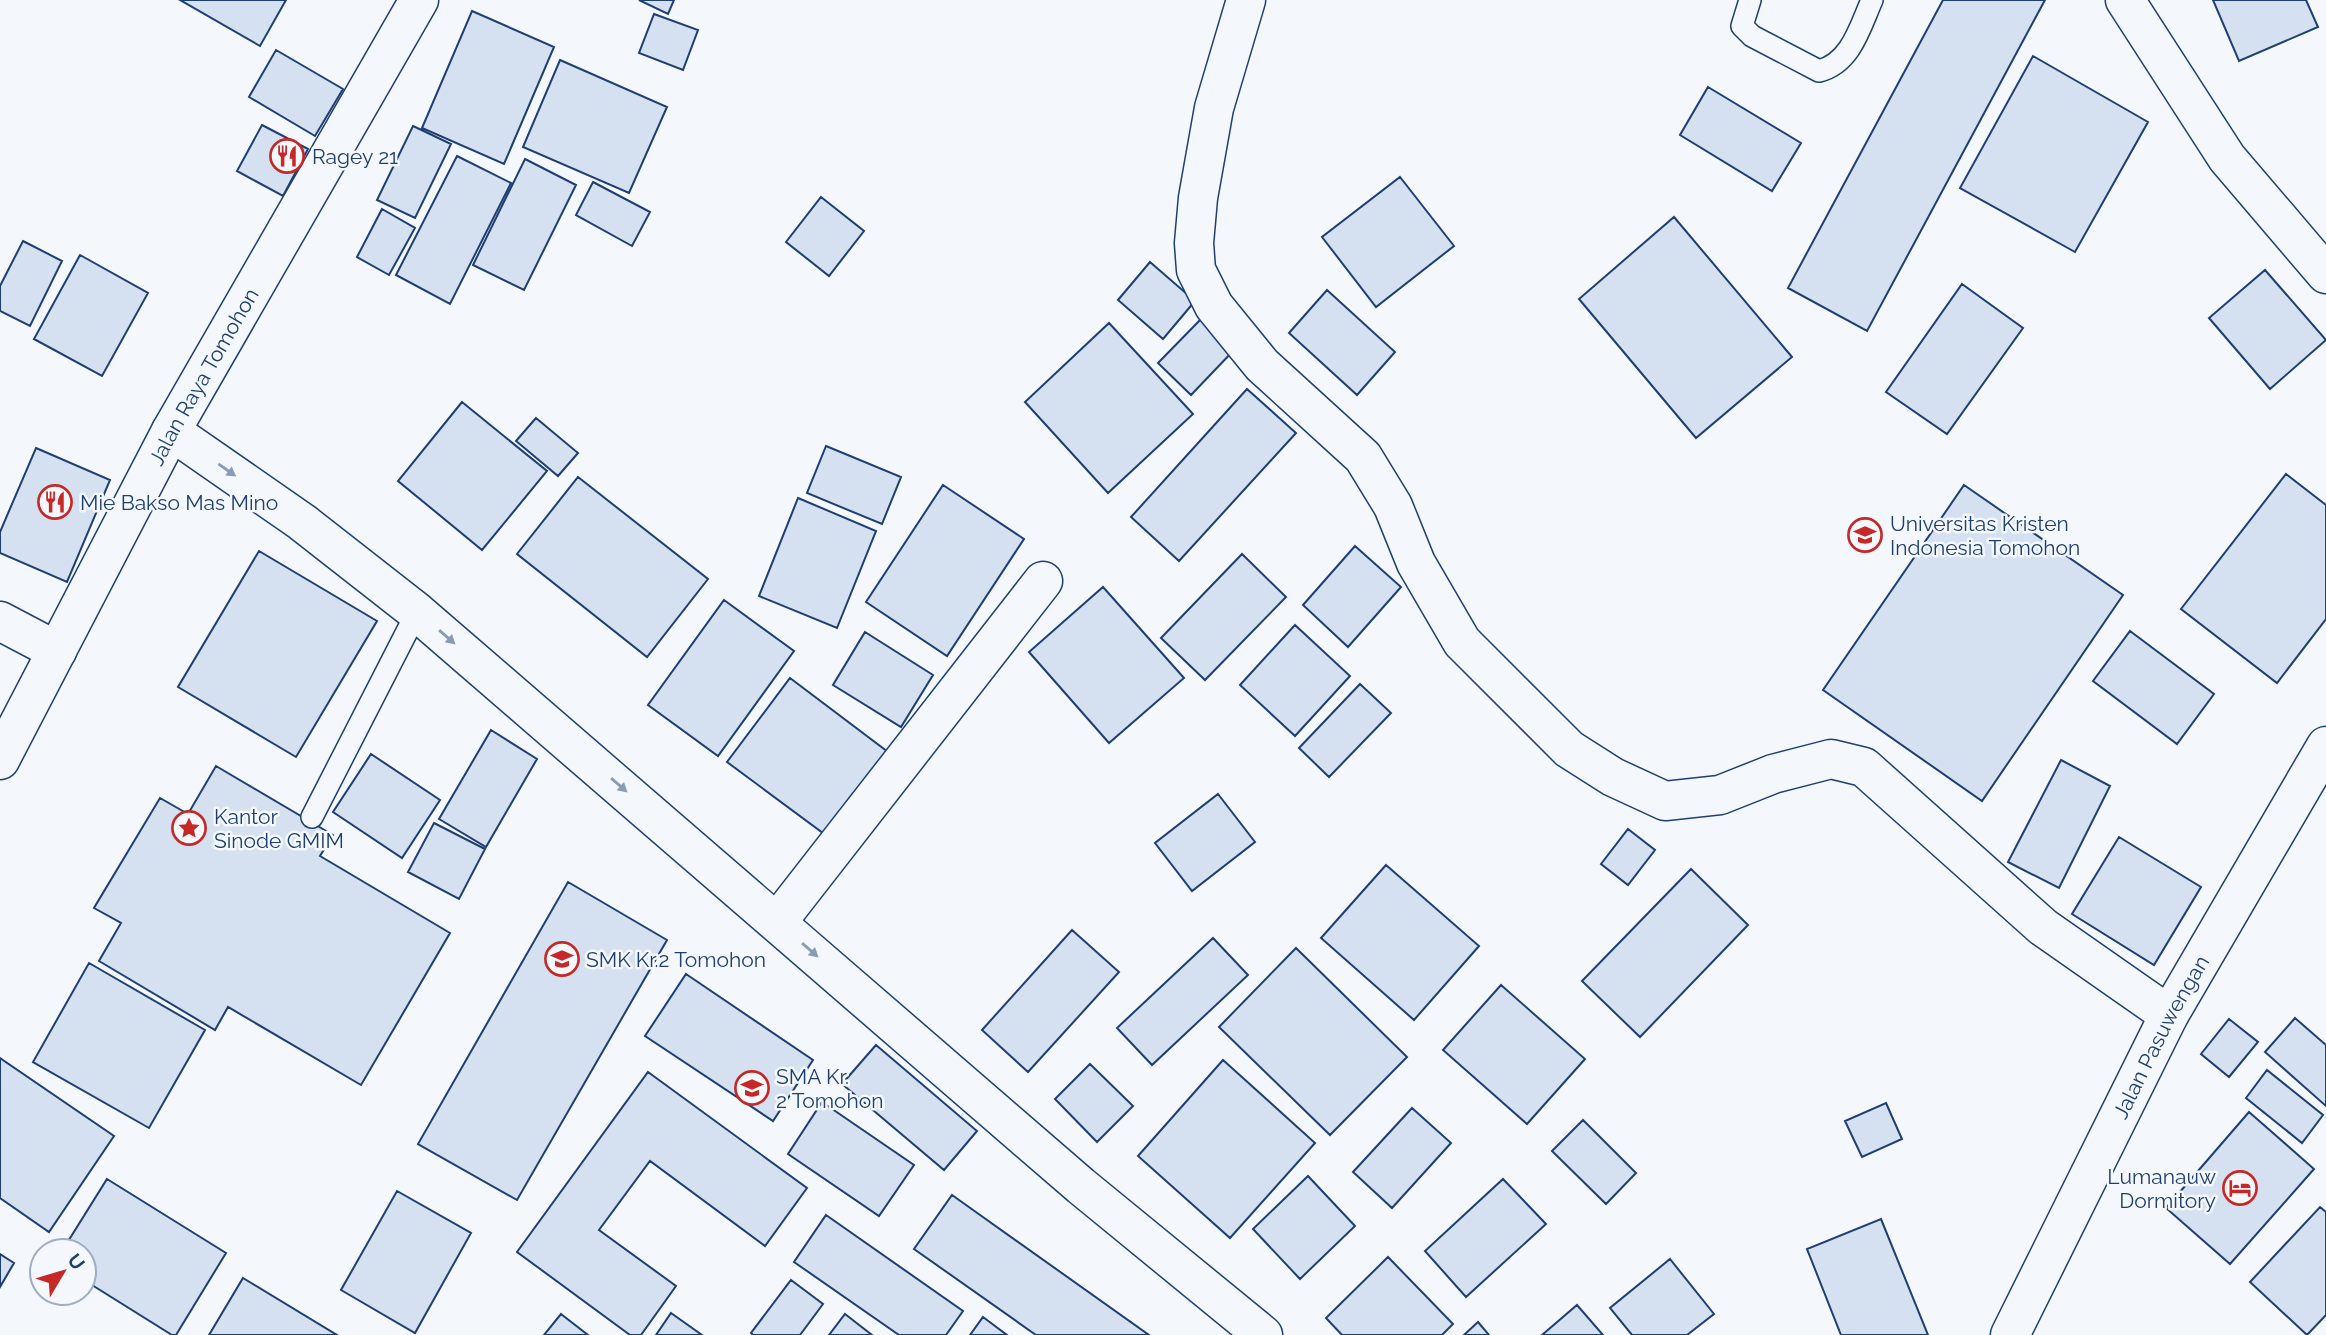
<svg xmlns="http://www.w3.org/2000/svg" width="2326" height="1335" font-family="Raleway,sans-serif">
	<style>
		.building { fill: #d5e0f0; stroke: #1d3f73; stroke-width: 2 }
		.lines { fill: none; stroke-linecap: round; stroke-linejoin: round }
		.service-casing { stroke: #1d3f73; stroke-width: 24 }
		.minor-casing { stroke: #1d3f73; stroke-width: 41 }
		.trunk-casing { stroke: #1d3f73; stroke-width: 41 }
		.service { stroke: #f4f7fb; stroke-width: 21 }
		.minor { stroke: #f4f7fb; stroke-width: 38 }
		.trunk { stroke: #f4f7fb; stroke-width: 38 }
		.oneway { fill: #889bb7 }
		.labels { text-anchor: middle; dominant-baseline: central; stroke-width: 5; stroke-linejoin: round; paint-order: stroke }
		.poi-label { font-size: 21px; fill: #1d3f73; stroke: #f4f7fb; text-anchor: start }
		.street-label { font-size: 21px; fill: #1d3f73; stroke: #f4f7fb }
	</style>
	<rect width="100%" height="100%" fill="#f4f7fb"/>
	<!-- building -->
	<path class="building" d="M 180,0 L 286,0 L 260,46 Z
		M 639,0 L 674,0 L 668,14 Z
		M 1943,0 L 2045,0 L 1867,331 L 1788,288 Z
		M 2213,0 L 2306,0 L 2318,27 L 2239,61 Z
		M 472,11 L 554,47 L 504,164 L 422,128 Z
		M 654,14 L 698,30 L 683,70 L 639,53 Z
		M 276,50 L 343,89 L 315,136 L 249,97 Z
		M 2033,56 L 2148,122 L 2075,252 L 1960,188 Z
		M 560,60 L 667,107 L 629,193 L 523,147 Z
		M 1708,87 L 1801,143 L 1772,191 L 1680,135 Z
		M 262,125 L 308,149 L 283,196 L 237,171 Z
		M 413,126 L 451,144 L 415,218 L 377,200 Z
		M 457,156 L 511,183 L 450,304 L 396,275 Z
		M 525,159 L 576,185 L 524,290 L 473,265 Z
		M 1400,177 L 1454,246 L 1376,307 L 1322,237 Z
		M 593,182 L 650,212 L 632,246 L 576,215 Z
		M 821,197 L 864,231 L 829,276 L 786,242 Z
		M 382,209 L 415,228 L 389,275 L 357,257 Z
		M 1674,217 L 1792,357 L 1696,438 L 1579,299 Z
		M 23,241 L 62,261 L 30,326 L 0,311 L 0,286 Z
		M 80,255 L 148,293 L 102,376 L 34,339 Z
		M 1150,262 L 1195,301 L 1163,339 L 1118,300 Z
		M 2265,270 L 2326,340 L 2270,389 L 2209,318 Z
		M 1962,284 L 2023,328 L 1947,434 L 1886,392 Z
		M 1327,290 L 1395,352 L 1357,395 L 1289,333 Z
		M 1202,318 L 1235,349 L 1191,395 L 1158,363 Z
		M 1109,323 L 1193,414 L 1108,493 L 1025,402 Z
		M 1247,389 L 1296,433 L 1179,561 L 1131,517 Z
		M 462,402 L 547,471 L 482,550 L 398,481 Z
		M 536,418 L 578,453 L 558,476 L 516,441 Z
		M 826,446 L 901,477 L 882,524 L 807,493 Z
		M 36,448 L 110,480 L 67,582 L 0,553 L 0,532 Z
		M 2286,474 L 2326,505 L 2326,619 L 2277,683 L 2181,609 Z
		M 578,477 L 708,579 L 647,657 L 517,554 Z
		M 943,485 L 1024,539 L 947,656 L 866,602 Z
		M 1964,485 L 2123,595 L 1982,801 L 1823,690 Z
		M 798,498 L 876,531 L 837,628 L 759,596 Z
		M 1355,546 L 1401,587 L 1348,647 L 1303,605 Z
		M 259,551 L 377,621 L 296,757 L 178,687 Z
		M 1242,554 L 1286,597 L 1205,680 L 1161,638 Z
		M 1103,587 L 1184,678 L 1109,743 L 1029,652 Z
		M 724,600 L 794,651 L 718,756 L 648,705 Z
		M 1295,625 L 1350,676 L 1295,736 L 1240,685 Z
		M 2130,631 L 2214,694 L 2177,744 L 2093,681 Z
		M 865,632 L 933,675 L 901,727 L 833,685 Z
		M 790,678 L 888,752 L 827,836 L 727,762 Z
		M 1360,684 L 1391,713 L 1329,777 L 1299,748 Z
		M 491,730 L 537,759 L 486,847 L 439,819 Z
		M 371,754 L 440,800 L 402,858 L 333,812 Z
		M 2061,760 L 2110,786 L 2059,888 L 2008,862 Z
		M 216,766 L 333,835 L 320,856 L 450,933 L 361,1085 L 228,1007 L 215,1030 L 99,961 L 121,923 L 94,908 L 160,798 L 188,814 Z
		M 1218,794 L 1255,842 L 1192,891 L 1155,843 Z
		M 434,823 L 485,849 L 459,899 L 408,872 Z
		M 1628,829 L 1655,850 L 1628,885 L 1601,864 Z
		M 2119,837 L 2201,887 L 2154,965 L 2072,914 Z
		M 1386,865 L 1479,946 L 1414,1020 L 1321,938 Z
		M 1691,869 L 1748,925 L 1640,1037 L 1582,981 Z
		M 568,882 L 667,940 L 517,1200 L 418,1144 Z
		M 1072,930 L 1119,972 L 1028,1072 L 982,1030 Z
		M 1213,938 L 1248,975 L 1152,1065 L 1117,1028 Z
		M 1296,948 L 1407,1057 L 1330,1135 L 1219,1027 Z
		M 89,963 L 205,1030 L 149,1128 L 33,1062 Z
		M 686,974 L 813,1060 L 773,1121 L 645,1036 Z
		M 1501,985 L 1585,1059 L 1527,1124 L 1443,1050 Z
		M 2295,1018 L 2326,1045 L 2326,1106 L 2265,1052 Z
		M 2229,1019 L 2258,1042 L 2229,1077 L 2201,1054 Z
		M 876,1045 L 977,1131 L 944,1170 L 842,1084 Z
		M 0,1058 L 114,1136 L 49,1232 L 0,1198 Z
		M 1223,1060 L 1315,1143 L 1230,1238 L 1138,1156 Z
		M 1090,1064 L 1133,1106 L 1097,1142 L 1055,1099 Z
		M 2267,1070 L 2323,1115 L 2302,1143 L 2246,1098 Z
		M 648,1072 L 807,1188 L 765,1246 L 650,1161 L 599,1230 L 676,1286 L 641,1335 L 630,1335 L 517,1252 Z
		M 822,1102 L 914,1165 L 879,1216 L 788,1154 Z
		M 1886,1103 L 1902,1139 L 1862,1157 L 1845,1121 Z
		M 1412,1108 L 1451,1143 L 1392,1208 L 1353,1172 Z
		M 2249,1112 L 2314,1169 L 2230,1264 L 2166,1208 Z
		M 1583,1120 L 1636,1173 L 1606,1204 L 1552,1151 Z
		M 1308,1176 L 1355,1226 L 1300,1279 L 1253,1229 Z
		M 107,1179 L 226,1253 L 176,1335 L 172,1335 L 84,1280 L 84,1251 L 62,1251 Z
		M 1503,1179 L 1546,1224 L 1466,1297 L 1425,1251 Z
		M 397,1191 L 471,1233 L 415,1333 L 341,1290 Z
		M 952,1195 L 1149,1335 L 1036,1335 L 914,1249 Z
		M 2320,1207 L 2326,1212 L 2326,1315 L 2307,1335 L 2250,1282 Z
		M 826,1215 L 963,1311 L 946,1335 L 899,1335 L 794,1262 Z
		M 1881,1219 L 1928,1335 L 1841,1335 L 1807,1249 Z
		M 0,1254 L 14,1263 L 0,1287 Z
		M 1388,1257 L 1453,1324 L 1442,1335 L 1342,1335 L 1326,1318 Z
		M 1670,1259 L 1714,1314 L 1687,1335 L 1632,1335 L 1610,1308 Z
		M 243,1278 L 337,1335 L 209,1335 Z
		M 791,1280 L 823,1304 L 800,1335 L 753,1335 L 751,1333 Z
		M 1577,1305 L 1603,1335 L 1542,1335 Z
		M 671,1313 L 702,1335 L 656,1335 Z
		M 561,1314 L 588,1335 L 544,1335 Z
		M 845,1314 L 872,1335 L 829,1335 Z
		M 983,1317 L 1007,1335 L 970,1335 Z
		M 1478,1322 L 1489,1335 L 1464,1335 Z"/>
	<g class="lines">
		<!-- service casing -->
		<g class="service-casing">
			<path id="service" d="M 1750,0 L 1742,26 L 1752,36 L 1819,71 C 1851,63 1860,27 1872,0
				M 312,817 L 417,612"/>
		</g>
		<!-- minor casing -->
		<g class="minor-casing">
			<g id="minor">
				<path d="M 1246,0 L 1214,108 L 1198,198 L 1194,243 L 1196,270 L 1214,306 L 1262,365 L 1363,457 L 1393,506 L 1416,563 L 1462,642 L 1569,749 L 1613,777 L 1665,801 L 1720,795 L 1773,774 L 1831,759 L 1864,767 L 2043,927 L 2169,1015"/>
				<path d="M 2125,0 L 2227,158 L 2326,274"/>
				<path d="M 171,431 L 302,522 L 417,612 L 1081,1186 L 1263,1335"/>
				<path d="M 0,621 L 57,651"/>
				<path d="M 778,921 L 1043,581"/>
				<path id="s1" d="M 2010,1335 L 2169,1015 L 2326,746"/>
			</g>
		</g>
		<!-- trunk casing -->
		<g class="trunk-casing">
			<g id="trunk">
				<path id="s2" d="M 0,760 L 171,431 L 419,0"/>
			</g>
		</g>
		<!-- service -->
		<use href="#service" class="service"/>
		<!-- minor -->
		<use href="#minor" class="minor"/>
		<!-- trunk -->
		<use href="#trunk" class="trunk"/>
	</g>
	<!-- one-way arrows -->
	<defs><path id="oneway-solid" d="M-6-.8H1V-3.2L6.5 0L1 3.2V.8H-6Z" transform="scale(1.75)"/></defs>
	<g class="oneway">
		<use href="#oneway-solid" transform="translate(227 470) rotate(35)"/>
		<use href="#oneway-solid" transform="translate(447 637) rotate(41)"/>
		<use href="#oneway-solid" transform="translate(619 785) rotate(41)"/>
		<use href="#oneway-solid" transform="translate(810 950) rotate(41)"/>
	</g>
	<!-- icons -->
	<defs>
		<g id="restaurant-ring" transform="scale(1.75)"><circle r="9.5" fill="#f4f7fb" stroke="#c62828" stroke-width="1.5"/><path d="M-5-6h1v4h1v-4h1v4h1v-4h1v5L-1.5 .5V6h-2V.5L-5-1ZM5-6V6H3V1.5H1.5Q1.5-4 5-6Z" fill="#c62828"/></g>
		<g id="university-ring" transform="scale(1.75)"><circle r="9.5" fill="#f4f7fb" stroke="#c62828" stroke-width="1.5"/><path d="M0-5L7-2L0 1L-7-2ZM-4 1L0 2.5L4 1V4Q0 6-4 4Z" fill="#c62828"/></g>
		<g id="sight-ring" transform="scale(1.75)"><circle r="9.5" fill="#f4f7fb" stroke="#c62828" stroke-width="1.5"/><path d="M0-6L1.8-2.2L6-1.7L2.9 1.2L3.7 5.4L0 3.3L-3.7 5.4L-2.9 1.2L-6-1.7L-1.8-2.2Z" fill="#c62828"/></g>
		<g id="school-ring" transform="scale(1.75)"><circle r="9.5" fill="#f4f7fb" stroke="#c62828" stroke-width="1.5"/><path d="M0-5L7-2L0 1L-7-2ZM-4 1L0 2.5L4 1V4Q0 6-4 4Z" fill="#c62828"/></g>
		<g id="hotel-ring" transform="scale(1.75)"><circle r="9.5" fill="#f4f7fb" stroke="#c62828" stroke-width="1.5"/><path d="M-6-4.5h1.5V1H6V5H4.5V3h-9V5H-6ZM-4 0a1.8 1.8 0 1 1 3.6 0ZM.5 0V-2.5h3Q6-2.5 6 0Z" fill="#c62828"/></g>
	</defs>
	<g fill-rule="evenodd">
		<use href="#restaurant-ring" x="287" y="156"/>
		<use href="#restaurant-ring" x="55" y="502"/>
		<use href="#university-ring" x="1865" y="535"/>
		<use href="#sight-ring" x="189" y="828"/>
		<use href="#school-ring" x="562" y="959"/>
		<use href="#school-ring" x="752" y="1088"/>
		<use href="#hotel-ring" x="2240" y="1188"/>
	</g>
	<g class="labels">
		<!-- poi labels -->
		<g class="poi-label">
			<text x="312" y="156">Ragey 21</text>
			<text x="80" y="502">Mie Bakso Mas Mino</text>
			<text x="1890" y="523">Universitas Kristen<tspan x="1890" dy="24">Indonesia Tomohon</tspan></text>
			<text x="214" y="816">Kantor<tspan x="214" dy="24">Sinode GMIM</tspan></text>
			<text x="586" y="959">SMK Kr.2 Tomohon</text>
			<text x="776" y="1076">SMA Kr.<tspan x="776" dy="24">2 Tomohon</tspan></text>
			<text x="2216" y="1176" text-anchor="end">Lumanauw<tspan x="2216" dy="24">Dormitory</tspan></text>
		</g>
		<!-- street labels -->
		<g class="street-label">
			<text stroke="none"><textPath href="#s2" startOffset="434">Jalan Raya Tomohon</textPath></text>
			<text stroke="none"><textPath href="#s1" startOffset="334">Jalan Pasuwengan</textPath></text>
		</g>
	</g>
	<!-- north arrow -->
	<g transform="translate(63 1272) rotate(52)"><circle r="33" fill="#f4f7fb" stroke="#9eadc5" stroke-width="2"/>
	<path d="M0-5L12 26L0 18L-12 26Z" fill="#c62828"/>
	<text y="-10" font-size="19" font-weight="bold" text-anchor="middle" fill="#1d3f73">U</text>
	</g>
</svg>
